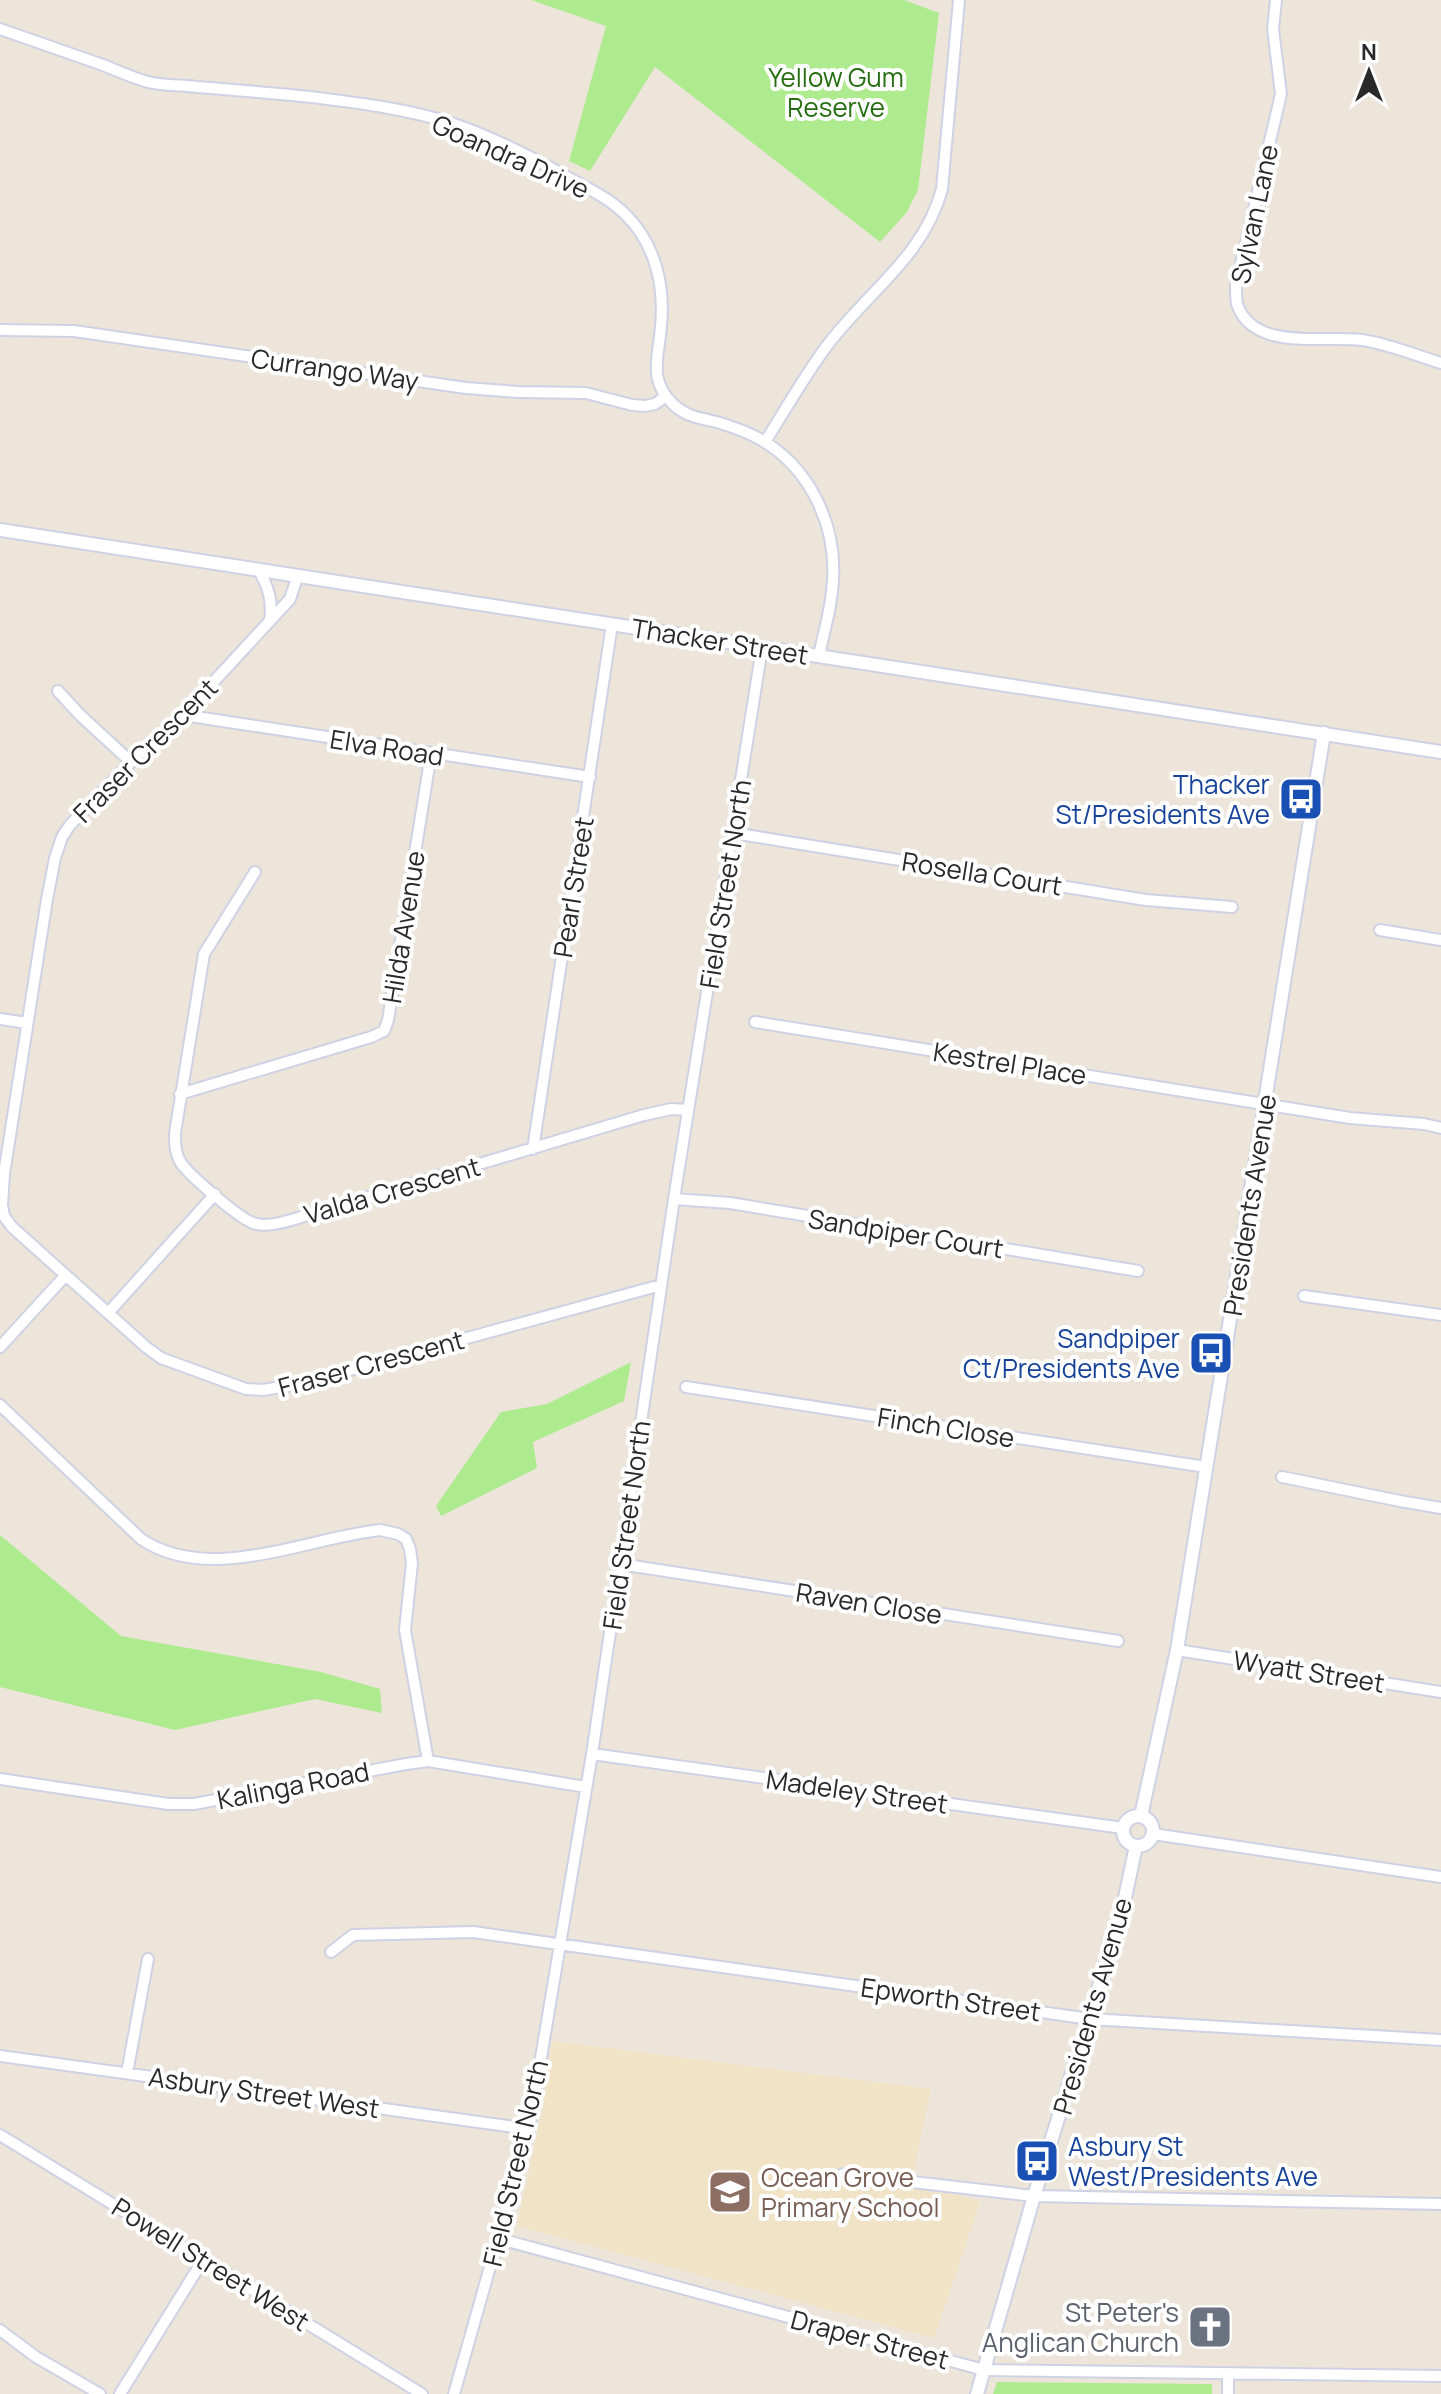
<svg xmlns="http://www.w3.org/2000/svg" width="1441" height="2394" font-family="Manrope,sans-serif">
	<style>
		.education { fill: #f1e3c6 }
		.green { fill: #aeeb8f }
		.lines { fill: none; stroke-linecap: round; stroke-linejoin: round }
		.minor-casing { stroke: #ced2e4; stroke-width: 14 }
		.tertiary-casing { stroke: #ced2e4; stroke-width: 16 }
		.minor { stroke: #fff; stroke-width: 10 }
		.tertiary { stroke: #fff; stroke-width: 12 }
		.labels { text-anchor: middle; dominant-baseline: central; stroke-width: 8; stroke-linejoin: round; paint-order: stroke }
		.park-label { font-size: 26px; fill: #246e11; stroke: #fff }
		.street-label { font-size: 26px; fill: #292929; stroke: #fff }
		.transit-label { font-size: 26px; fill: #164399; stroke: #fff; text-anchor: end }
		.education-label { font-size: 26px; fill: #785e54; stroke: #fff; text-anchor: start }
		.worship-label { font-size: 26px; fill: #5b616d; stroke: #fff; text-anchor: end }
	</style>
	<rect width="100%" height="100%" fill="#ede5d9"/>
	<!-- education -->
	<path class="education" d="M 552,2041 L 931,2089 L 910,2188 L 962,2196 L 980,2202 L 934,2338 L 517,2226 L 542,2112 Z"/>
	<!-- green -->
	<path class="green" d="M 531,0 L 904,0 L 939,13 L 918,190 L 907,212 L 880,242 L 655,67 L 590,171 L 569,161 L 606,26 Z
		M 631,1362 L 624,1401 L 533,1442 L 537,1468 L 441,1516 L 436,1506 L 501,1412 L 547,1404 Z
		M 0,1535 L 121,1636 L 321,1672 L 380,1689 L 382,1713 L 315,1699 L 175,1730 L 0,1687 Z
		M 997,2382 L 1212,2384 L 1212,2394 L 993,2394 Z"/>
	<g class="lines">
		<!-- minor casing -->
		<g class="minor-casing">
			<path id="minor" d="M 1276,0 L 1273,29 L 1281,94 L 1236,285 C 1236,291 1236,299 1237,304 C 1253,352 1324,335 1362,340 C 1389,344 1415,355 1441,363
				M 0,29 C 34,41 69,53 103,65 C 118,71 133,78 148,82 C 164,86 181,85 197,87 C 235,90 273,93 311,97 C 358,103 409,109 454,124 C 492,137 535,159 569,178 C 589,189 609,198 625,214 C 655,243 665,285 661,326 C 659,356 647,380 674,405 C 689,419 705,418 723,424 C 733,427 743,431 752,435 C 810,463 840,528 832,591 C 830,613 823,635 819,656
				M 0,330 L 74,331 L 466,388 L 518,392 L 586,393 L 632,405 L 645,406 L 655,404 L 666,396
				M 765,442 C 785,410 804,377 826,347 C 866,293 924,257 942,189 L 959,0
				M 258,569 C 268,586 273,601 270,620
				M 298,575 L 290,599 L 183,715 L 131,762 L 70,825 L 62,837 L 55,858 L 47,899 L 4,1174 L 2,1205 L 4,1216 L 12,1227 L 146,1347 L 161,1358 L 246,1389 L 263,1390 L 299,1384 L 661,1285
				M 58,691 L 80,715 L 131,762
				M 183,715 L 590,777
				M 733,833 L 1146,900 L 1232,907
				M 255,872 L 204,954 L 175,1133 C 175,1143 175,1154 181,1163 C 190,1176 239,1218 253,1223 C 268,1229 293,1219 308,1215 L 644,1115 L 671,1109 L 688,1110
				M 1380,930 L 1441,940
				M 0,1019 L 27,1023
				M 755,1022 L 1350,1118 L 1424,1124 L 1441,1128
				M 180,1094 L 371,1037 L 384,1031 L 388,1020 L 431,754
				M 533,1149 L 612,624
				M 674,1199 L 730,1203 L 1138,1271
				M 1304,1296 L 1441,1315
				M 109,1312 L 215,1194
				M 0,1347 L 65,1276
				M 686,1387 L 1206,1467
				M 0,1405 L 141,1539 C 209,1585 306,1538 380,1530 L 398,1534 L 406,1539 L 410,1549 L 412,1563 L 405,1630 L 428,1761
				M 1282,1477 L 1400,1501 L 1441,1508
				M 620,1564 L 1118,1641
				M 1177,1650 L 1441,1692
				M 592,1754 L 1123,1828
				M 0,1779 L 168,1804 L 194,1804 L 406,1764 L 428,1761 L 586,1787
				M 1153,1834 L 1441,1877
				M 331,1952 L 353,1935 L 473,1932 L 1090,2019 L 1441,2040
				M 0,2056 L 529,2129
				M 127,2073 L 148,1959
				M 0,2135 L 422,2394
				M 843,2174 L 1034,2196 L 1441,2204
				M 500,2239 L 984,2370 L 1441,2376
				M 0,2330 L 36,2357 L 100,2394
				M 120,2394 L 203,2260
				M 454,2394 L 529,2129 L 592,1754 L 674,1199 L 762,648
				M 1228,2394 L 1228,2373"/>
		</g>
		<!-- tertiary casing -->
		<g class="tertiary-casing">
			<path id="tertiary" d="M 0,530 L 1441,752
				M1123 1831a15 15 0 1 1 30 0a15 15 0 1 1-30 0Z
				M 1141,1816 L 1177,1650 L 1324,733
				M 977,2394 L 1034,2196 L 1122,1912 L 1136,1846"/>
		</g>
		<!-- minor -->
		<use href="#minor" class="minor"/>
		<!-- tertiary -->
		<use href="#tertiary" class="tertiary"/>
	</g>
	<!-- icons -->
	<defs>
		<g id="bus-square" transform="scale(2.3)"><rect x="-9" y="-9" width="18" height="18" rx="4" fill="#1a4fb4" stroke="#fff"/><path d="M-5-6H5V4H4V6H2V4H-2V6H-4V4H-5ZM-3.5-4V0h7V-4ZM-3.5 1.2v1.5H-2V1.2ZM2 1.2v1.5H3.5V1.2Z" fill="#fff"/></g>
		<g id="school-square" transform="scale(2.3)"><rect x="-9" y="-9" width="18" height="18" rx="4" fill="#8d6e63" stroke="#fff"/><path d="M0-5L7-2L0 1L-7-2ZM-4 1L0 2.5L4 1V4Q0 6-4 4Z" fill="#fff"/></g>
		<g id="church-square" transform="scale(2.3)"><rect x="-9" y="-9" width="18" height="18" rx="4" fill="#6b7280" stroke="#fff"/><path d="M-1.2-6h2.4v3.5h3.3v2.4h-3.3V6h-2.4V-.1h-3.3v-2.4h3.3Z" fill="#fff"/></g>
	</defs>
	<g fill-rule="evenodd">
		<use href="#bus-square" x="1301" y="799"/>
		<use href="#bus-square" x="1211" y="1353"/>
		<use href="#bus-square" x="1037" y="2161"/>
		<use href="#school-square" x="730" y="2192"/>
		<use href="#church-square" x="1210" y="2327"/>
	</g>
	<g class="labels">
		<!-- park labels -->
		<g class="park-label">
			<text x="836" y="77">Yellow Gum<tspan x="836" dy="30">Reserve</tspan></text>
		</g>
		<!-- street labels -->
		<g class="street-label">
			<text transform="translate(511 156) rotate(24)">Goandra Drive</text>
			<text transform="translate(1254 214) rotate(-78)">Sylvan Lane</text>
			<text transform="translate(335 369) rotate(8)">Currango Way</text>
			<text transform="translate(720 641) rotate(9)">Thacker Street</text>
			<text transform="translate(387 747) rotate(9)">Elva Road</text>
			<text transform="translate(145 750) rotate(-45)">Fraser Crescent</text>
			<text transform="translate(982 873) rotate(9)">Rosella Court</text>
			<text transform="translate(725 884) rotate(-81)">Field Street North</text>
			<text transform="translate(573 887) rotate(-81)">Pearl Street</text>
			<text transform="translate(403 927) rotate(-81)">Hilda Avenue</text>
			<text transform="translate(1010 1063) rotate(9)">Kestrel Place</text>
			<text transform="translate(392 1190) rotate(-16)">Valda Crescent</text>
			<text transform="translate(1249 1205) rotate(-81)">Presidents Avenue</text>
			<text transform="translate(906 1233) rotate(9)">Sandpiper Court</text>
			<text transform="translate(371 1363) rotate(-15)">Fraser Crescent</text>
			<text transform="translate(946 1427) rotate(9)">Finch Close</text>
			<text transform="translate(626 1525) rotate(-82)">Field Street North</text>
			<text transform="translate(869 1603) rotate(9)">Raven Close</text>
			<text transform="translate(1309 1671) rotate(9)">Wyatt Street</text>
			<text transform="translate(293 1785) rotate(-11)">Kalinga Road</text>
			<text transform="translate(857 1791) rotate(8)">Madeley Street</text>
			<text transform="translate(951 1999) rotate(8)">Epworth Street</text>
			<text transform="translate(1092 2006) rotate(-74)">Presidents Avenue</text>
			<text transform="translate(264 2092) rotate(8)">Asbury Street West</text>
			<text transform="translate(515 2163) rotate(-77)">Field Street North</text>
			<text transform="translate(211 2264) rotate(32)">Powell Street West</text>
			<text transform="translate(870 2339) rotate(15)">Draper Street</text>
		</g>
		<!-- transit labels -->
		<g class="transit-label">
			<text x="1270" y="784">Thacker<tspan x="1270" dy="30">St/Presidents Ave</tspan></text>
			<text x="1180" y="1338">Sandpiper<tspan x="1180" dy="30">Ct/Presidents Ave</tspan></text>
			<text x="1068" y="2146" text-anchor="start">Asbury St<tspan x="1068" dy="30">West/Presidents Ave</tspan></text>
		</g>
		<!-- education labels -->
		<g class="education-label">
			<text x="761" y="2177">Ocean Grove<tspan x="761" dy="30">Primary School</tspan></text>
		</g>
		<!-- worship labels -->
		<g class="worship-label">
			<text x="1179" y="2312">St Peter's<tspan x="1179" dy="30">Anglican Church</tspan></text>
		</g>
	</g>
	<!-- north arrow -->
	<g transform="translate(1369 72)" stroke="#ffffff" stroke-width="6" paint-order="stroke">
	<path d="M0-6L14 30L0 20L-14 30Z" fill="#292929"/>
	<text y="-12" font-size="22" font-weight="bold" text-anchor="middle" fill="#292929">N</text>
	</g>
</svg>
